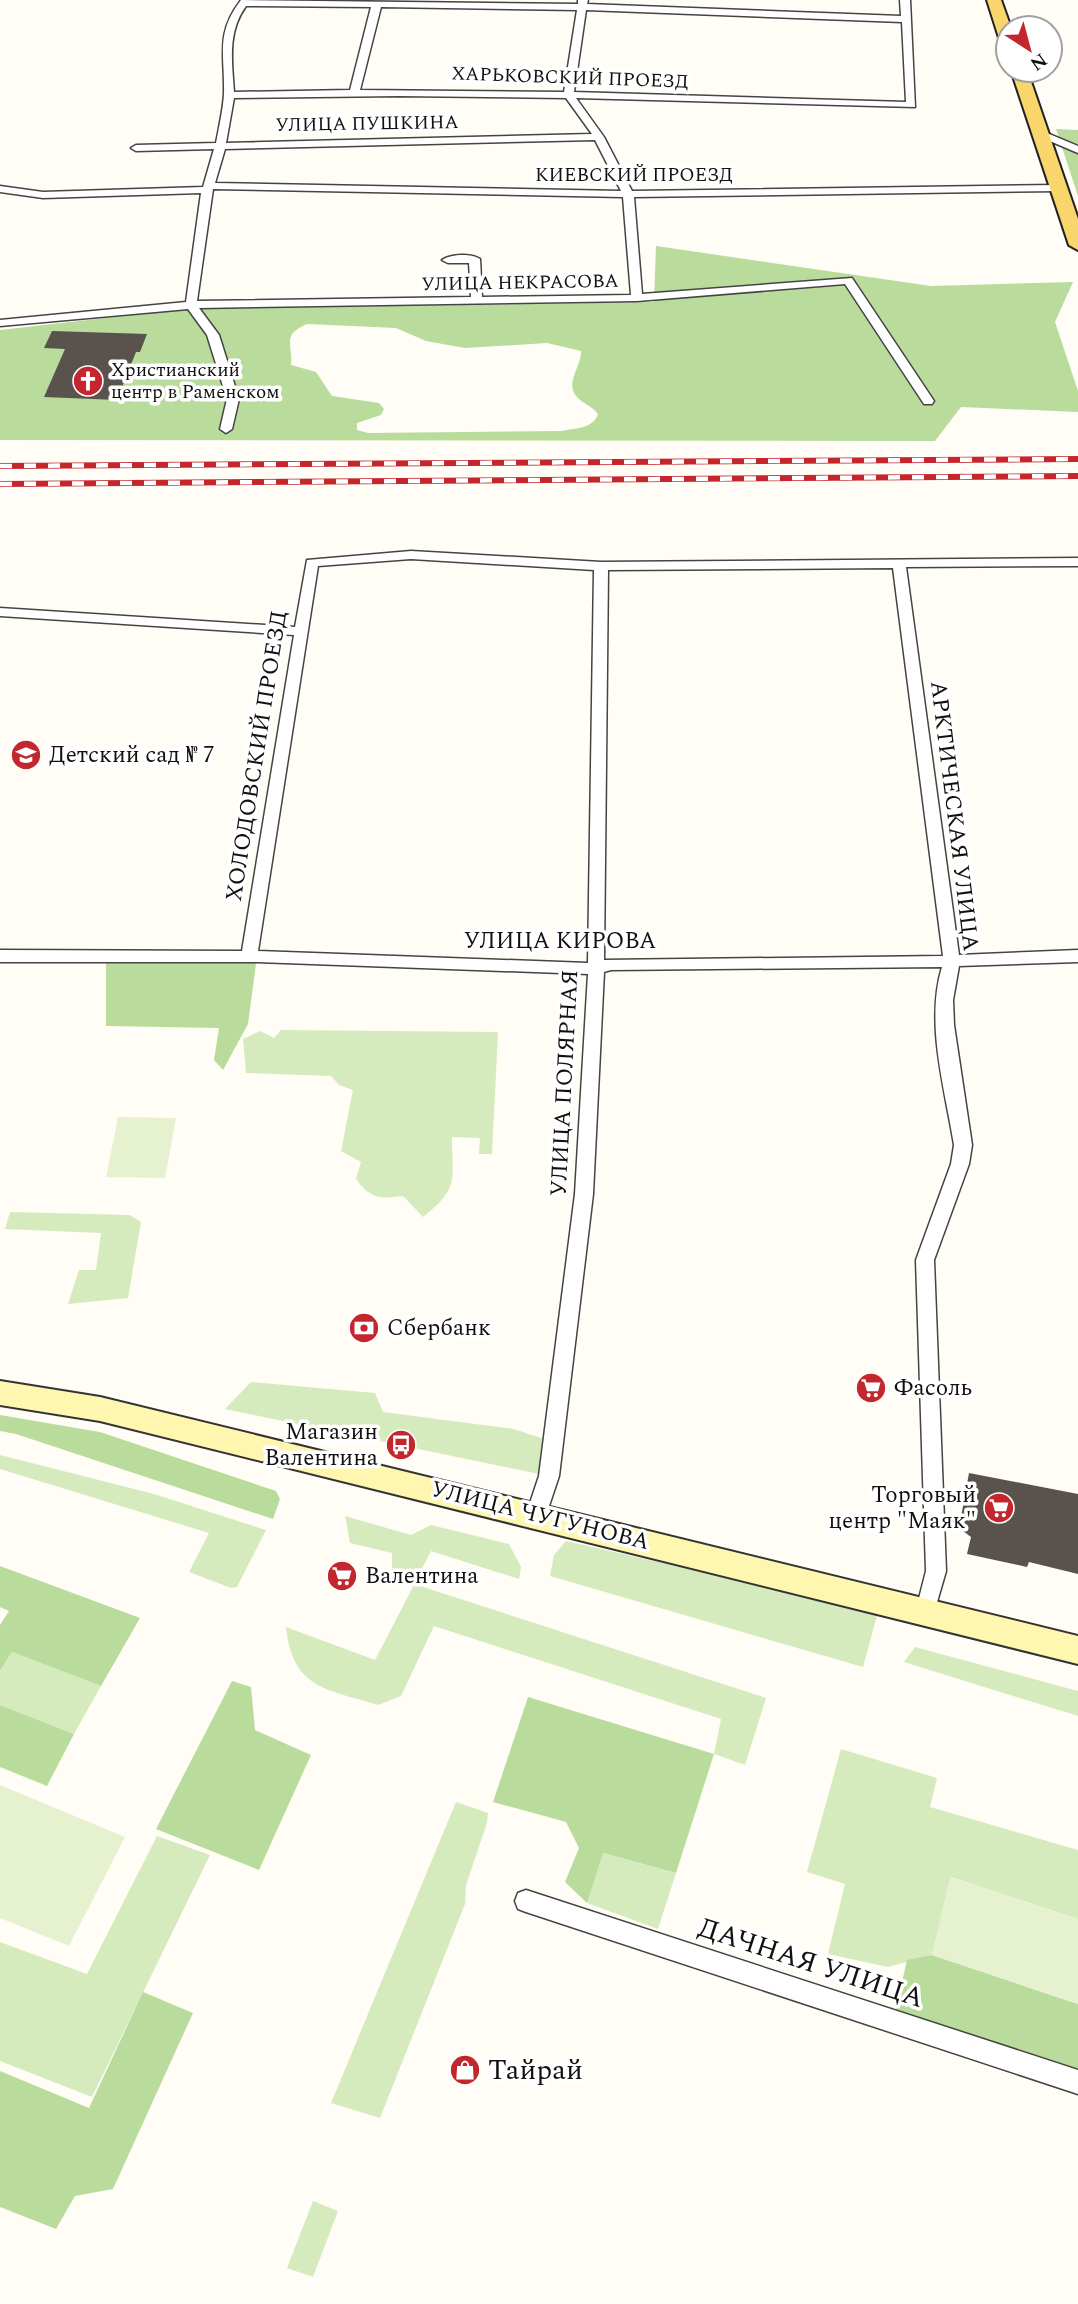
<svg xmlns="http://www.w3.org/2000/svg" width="1078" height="2304" font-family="Spectral,serif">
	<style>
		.green { fill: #d5ebbd }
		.forest { fill: #b9dc9c; fill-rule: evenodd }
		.pitch { fill: #e6f2cf }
		.building { fill: #5a524d }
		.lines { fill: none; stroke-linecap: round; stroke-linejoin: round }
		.street-casing { stroke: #444; stroke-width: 3 }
		.secondary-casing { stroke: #333; stroke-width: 4 }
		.primary-casing { stroke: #222; stroke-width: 4 }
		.street { fill: #fff; fill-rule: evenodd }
		.secondary { fill: #fff6b0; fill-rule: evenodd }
		.primary { fill: #f9d66b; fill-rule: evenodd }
		.rail-casing { stroke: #c4262e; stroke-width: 6 }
		.rail { stroke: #fff; stroke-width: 4.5; stroke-dasharray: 12; stroke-linecap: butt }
		.labels { text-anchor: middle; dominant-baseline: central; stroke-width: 7; stroke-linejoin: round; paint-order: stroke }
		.far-street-label { font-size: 19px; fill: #111; stroke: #fff }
		.far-poi-label { font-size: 19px; fill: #111; stroke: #fff; text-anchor: start }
		.poi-label { font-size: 23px; fill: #111; stroke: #fff; text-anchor: start }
		.street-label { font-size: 23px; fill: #111; stroke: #fff }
		.near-street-label { font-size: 28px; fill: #111; stroke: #fff }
		.near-poi-label { font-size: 28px; fill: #111; stroke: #fff; text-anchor: start }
	</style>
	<rect width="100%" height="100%" fill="#fffdf5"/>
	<!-- green -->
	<path class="green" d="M 281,1030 L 498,1032 L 492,1154 L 479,1154 L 480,1138 L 452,1137 C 452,1179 460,1188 423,1217 L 403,1196 C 379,1199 371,1199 356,1179 L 361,1162 L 341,1151 L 353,1090 L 339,1085 L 331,1076 L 246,1073 L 243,1039 L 260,1031 L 274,1038 Z
		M 10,1212 L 130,1215 L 141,1222 L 128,1298 L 68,1304 L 79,1270 L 96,1270 L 101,1233 L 5,1229 Z
		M 251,1382 L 375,1393 L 383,1412 L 514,1429 L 553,1442 L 549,1476 L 225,1409 Z
		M 0,1455 L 154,1494 L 266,1530 L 237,1587 L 231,1588 L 189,1572 L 209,1533 L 0,1469 Z
		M 345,1516 L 411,1535 L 431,1525 L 509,1544 L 521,1567 L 519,1579 L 431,1551 L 414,1584 L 766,1698 L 745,1765 L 714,1754 L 721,1719 L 434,1626 L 401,1696 L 378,1705 C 327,1689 292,1689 286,1627 L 375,1660 L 414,1585 L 392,1576 L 392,1553 L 350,1543 Z
		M 566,1541 L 878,1612 L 863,1667 L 550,1576 L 554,1555 Z
		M 915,1647 L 1078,1691 L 1078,1716 L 904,1662 Z
		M 12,1652 L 101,1686 L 74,1734 L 0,1705 L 0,1671 Z
		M 841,1749 L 937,1778 L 930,1807 L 1078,1850 L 1078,1919 L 951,1877 L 932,1955 L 888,1967 L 828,1954 L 845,1884 L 807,1872 Z
		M 456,1802 L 488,1813 L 487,1823 L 466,1885 L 465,1904 L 380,2118 L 331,2103 Z
		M 157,1836 L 210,1855 L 92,2097 L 0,2061 L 0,1942 L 87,1974 Z
		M 602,1853 L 676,1873 L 658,1929 L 587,1903 Z
		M 313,2201 L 338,2211 L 313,2277 L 287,2268 Z"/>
	<!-- forest -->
	<path class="forest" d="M 1056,129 L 1078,130 L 1078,196 Z
		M 656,246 L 931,286 L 1073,282 L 1055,322 L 1078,391 L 1078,412 L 961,407 L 935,441 L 0,440 L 0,330 L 185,309 L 654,302 ZM 307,324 L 396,328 L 426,341 L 465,348 L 547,343 L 581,351 C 582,365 565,382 576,396 C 582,403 592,406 598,414 C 593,429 575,428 562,431 L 368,433 L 357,430 L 357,423 L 381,415 L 384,409 L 379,403 L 332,396 L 316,372 L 291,365 C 293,344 281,335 307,324 Z
		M 257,956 L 248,1024 L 223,1070 L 214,1060 L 219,1028 L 106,1026 L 106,958 Z
		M 0,1415 L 100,1432 L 276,1491 L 280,1499 L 273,1519 L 16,1434 L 0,1431 Z
		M 0,1566 L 140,1618 L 101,1686 L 12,1652 L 0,1671 L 0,1625 L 9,1611 L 0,1607 Z
		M 232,1681 L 251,1687 L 255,1730 L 311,1755 L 259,1870 L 156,1829 Z
		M 528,1697 L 714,1754 L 676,1873 L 603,1853 L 587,1903 L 565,1882 L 579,1848 L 566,1822 L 493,1802 Z
		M 0,1705 L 74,1734 L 47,1786 L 0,1767 Z
		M 932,1955 L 1078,2004 L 1078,2082 L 893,2022 L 907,1960 Z
		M 143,1992 L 193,2013 L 113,2189 L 75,2196 L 56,2229 L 0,2207 L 0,2071 L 89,2108 Z"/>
	<!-- pitch -->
	<path class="pitch" d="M 118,1117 L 176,1118 L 165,1178 L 106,1177 Z
		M 0,1785 L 125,1837 L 69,1946 L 0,1918 Z
		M 950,1877 L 1078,1919 L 1078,2004 L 932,1955 Z"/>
	<!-- building -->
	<path class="building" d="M 52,331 L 147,334 L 140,352 L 136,352 L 117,400 L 44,397 L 65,349 L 44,348 Z
		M 969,1473 L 1078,1494 L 1078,1574 L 1029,1562 L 1027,1567 L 967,1554 L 971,1537 L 959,1528 Z"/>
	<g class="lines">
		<!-- street casing -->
		<g class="street-casing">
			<path id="street" d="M 241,0 L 578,4 L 578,0 L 588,0 L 587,4 L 901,16 L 900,0 L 910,0 L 915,107 L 576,98 L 604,137 L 632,191 L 1058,185 L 1063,188 L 1058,191 L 634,197 L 642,294 L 852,278 L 934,401 L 932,404 L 924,404 L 845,284 L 637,301 L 199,308 L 219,335 L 239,399 L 232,429 L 226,433 L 220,429 L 227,399 L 207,335 L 188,309 L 0,326 L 0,320 L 186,302 L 201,193 L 43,198 L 0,192 L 0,186 L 43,192 L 203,187 L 214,149 L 136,151 L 131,148 L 136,145 L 216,143 C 219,127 223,110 224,94 C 225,55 215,34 241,0 ZM 246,6 L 371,7 L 350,90 L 234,92 C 232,62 227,32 246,6 ZM 381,7 L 577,10 L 564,92 L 360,90 ZM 586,10 L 902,22 L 906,102 L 574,92 ZM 399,96 L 566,98 L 592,134 L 226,143 L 234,98 ZM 595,140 L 621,191 L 215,183 L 225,149 ZM 213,189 L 623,197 L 631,295 L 482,297 L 480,259 C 471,253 451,254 442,260 L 448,263 L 469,263 L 471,297 L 197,301 Z
				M 1042,131 L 1078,146 L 1078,153 L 1038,136 L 1037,134 Z
				M 411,551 L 601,562 L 1078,558 L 1078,566 L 906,567 L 959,955 L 1078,950 L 1078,962 L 959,966 L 953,1000 L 954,1025 L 972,1145 L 969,1164 L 934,1260 L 946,1571 L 933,1616 L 926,1619 L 919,1616 L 916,1610 L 926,1571 L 916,1260 L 951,1164 L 954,1145 C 945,1089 925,1023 942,967 L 611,970 L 604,972 L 593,1194 L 559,1476 L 546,1515 L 543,1521 L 536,1524 L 529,1521 L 526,1515 L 539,1476 L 575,1194 L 588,974 L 257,962 L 0,962 L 0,950 L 242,951 L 294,635 L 0,616 L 0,608 L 295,627 L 307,560 ZM 411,559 L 594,570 L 588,963 L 258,951 L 318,566 ZM 893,568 L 943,956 L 604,960 L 608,570 Z
				M 526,1890 L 1078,2070 L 1078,2094 L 526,1912 L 518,1909 L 515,1901 L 518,1893 Z"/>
		</g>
		<!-- secondary casing -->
		<g class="secondary-casing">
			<path id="secondary" d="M 0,1381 L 100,1397 L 1078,1636 L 1078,1664 L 100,1421 L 0,1405 Z"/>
		</g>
		<!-- primary casing -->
		<g class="primary-casing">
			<path id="primary" d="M 987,0 L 1001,0 L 1011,28 L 1008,28 L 1008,46 L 1000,41 Z
				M 1011,70 L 1027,70 L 1078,219 L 1078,250 L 1069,245 Z"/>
		</g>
		<!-- street -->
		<use href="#street" class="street"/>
		<!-- secondary -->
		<use href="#secondary" class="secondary"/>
		<!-- primary -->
		<use href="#primary" class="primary"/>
		<!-- rail casing -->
		<g class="rail-casing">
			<path id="rail" d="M 0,466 L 1078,459
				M 0,484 L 1078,476"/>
		</g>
		<!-- rail -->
		<use href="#rail" class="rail"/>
	</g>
	<!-- icons -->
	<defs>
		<g id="church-disc" transform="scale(1.575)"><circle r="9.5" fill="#c4262e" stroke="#fff"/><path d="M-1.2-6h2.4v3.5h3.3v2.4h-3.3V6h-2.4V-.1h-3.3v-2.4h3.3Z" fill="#fff"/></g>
		<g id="school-disc" transform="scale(1.575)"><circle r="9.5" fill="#c4262e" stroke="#fff"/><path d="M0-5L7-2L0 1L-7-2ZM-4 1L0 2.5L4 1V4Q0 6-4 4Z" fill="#fff"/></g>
		<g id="bank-disc" transform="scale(1.575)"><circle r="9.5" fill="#c4262e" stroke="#fff"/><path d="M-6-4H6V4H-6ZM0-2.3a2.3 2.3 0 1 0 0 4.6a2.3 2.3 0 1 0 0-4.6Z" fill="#fff"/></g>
		<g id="supermarket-disc" transform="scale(1.575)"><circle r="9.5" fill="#c4262e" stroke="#fff"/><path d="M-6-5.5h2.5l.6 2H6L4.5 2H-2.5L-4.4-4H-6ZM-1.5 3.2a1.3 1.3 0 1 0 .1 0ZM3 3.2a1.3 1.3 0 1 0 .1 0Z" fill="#fff"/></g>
		<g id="bus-disc" transform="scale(1.575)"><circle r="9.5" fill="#c4262e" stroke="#fff"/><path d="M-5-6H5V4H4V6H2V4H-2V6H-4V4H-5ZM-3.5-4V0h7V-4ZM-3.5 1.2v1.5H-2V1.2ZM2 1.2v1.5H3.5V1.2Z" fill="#fff"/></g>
		<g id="shop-disc" transform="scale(1.575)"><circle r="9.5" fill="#c4262e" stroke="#fff"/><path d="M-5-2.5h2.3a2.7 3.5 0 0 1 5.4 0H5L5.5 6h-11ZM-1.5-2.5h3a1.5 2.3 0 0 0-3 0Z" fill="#fff"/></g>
	</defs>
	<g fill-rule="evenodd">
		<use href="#church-disc" x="88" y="381"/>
		<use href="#school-disc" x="26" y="755"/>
		<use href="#bank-disc" x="364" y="1328"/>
		<use href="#supermarket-disc" x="871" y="1388"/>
		<use href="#bus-disc" x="401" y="1445"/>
		<use href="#supermarket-disc" x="999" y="1508"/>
		<use href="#supermarket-disc" x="342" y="1576"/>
		<use href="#shop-disc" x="465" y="2070"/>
	</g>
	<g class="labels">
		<!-- far-street labels -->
		<g class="far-street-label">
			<text transform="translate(570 78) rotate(2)">ХАРЬКОВСКИЙ ПРОЕЗД</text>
			<text transform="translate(367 124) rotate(-1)">УЛИЦА ПУШКИНА</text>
			<text x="634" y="175">КИЕВСКИЙ ПРОЕЗД</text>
			<text transform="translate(520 283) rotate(-1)">УЛИЦА НЕКРАСОВА</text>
		</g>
		<!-- far-poi labels -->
		<g class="far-poi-label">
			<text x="111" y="370">Христианский<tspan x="111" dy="22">центр в Раменском</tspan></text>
		</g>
		<!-- poi labels -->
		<g class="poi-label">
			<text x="49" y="755">Детский сад № 7</text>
			<text x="387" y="1328">Сбербанк</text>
			<text x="894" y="1388">Фасоль</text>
			<text x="378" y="1432" text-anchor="end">Магазин<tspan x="378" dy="26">Валентина</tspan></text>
			<text x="976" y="1495" text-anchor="end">Торговый<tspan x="976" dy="26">центр "Маяк"</tspan></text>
			<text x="365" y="1576">Валентина</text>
		</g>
		<!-- street labels -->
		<g class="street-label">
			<text transform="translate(257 756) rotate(-81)">ХОЛОДОВСКИЙ ПРОЕЗД</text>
			<text transform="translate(954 816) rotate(83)">АРКТИЧЕСКАЯ УЛИЦА</text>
			<text x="560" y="941">УЛИЦА КИРОВА</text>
			<text transform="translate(565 1083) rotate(-87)">УЛИЦА ПОЛЯРНАЯ</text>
			<text transform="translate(540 1516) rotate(14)">УЛИЦА ЧУГУНОВА</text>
		</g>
		<!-- near-street labels -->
		<g class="near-street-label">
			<text transform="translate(811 1963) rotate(18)">ДАЧНАЯ УЛИЦА</text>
		</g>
		<!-- near-poi labels -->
		<g class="near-poi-label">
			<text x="488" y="2070">Тайрай</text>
		</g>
	</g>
	<!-- north arrow -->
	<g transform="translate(1029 49) rotate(144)"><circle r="33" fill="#ffffff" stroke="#a0a0a0" stroke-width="2"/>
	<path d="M0-5L12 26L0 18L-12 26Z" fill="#c4262e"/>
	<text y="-10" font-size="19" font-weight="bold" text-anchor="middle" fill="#111111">N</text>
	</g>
</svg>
